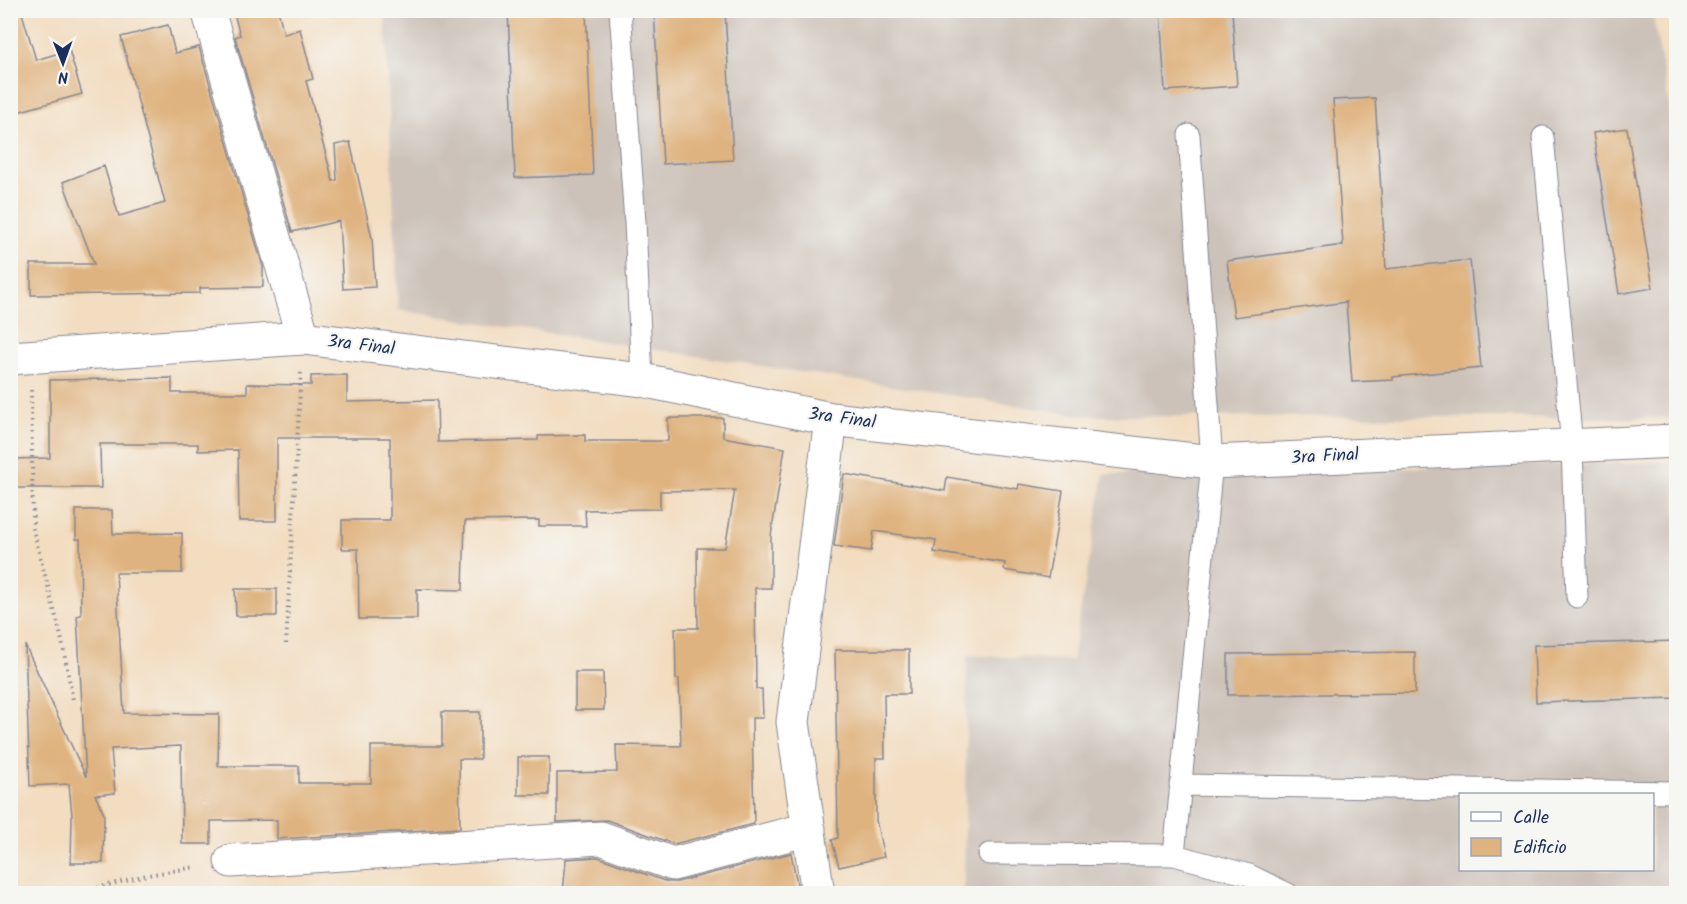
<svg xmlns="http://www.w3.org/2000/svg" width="1687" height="904" font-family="Kalam,sans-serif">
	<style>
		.industrial { fill: #ccc2b9; fill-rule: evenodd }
		.building { fill: #dfb37f }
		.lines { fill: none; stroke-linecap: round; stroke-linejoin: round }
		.service-casing { stroke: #868690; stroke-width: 23 }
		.minor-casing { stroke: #868690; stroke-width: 35 }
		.path { stroke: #868690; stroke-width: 4; stroke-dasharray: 1.5 4.5; stroke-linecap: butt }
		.service { stroke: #fff; stroke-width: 21 }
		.minor { stroke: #fff; stroke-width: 33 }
		.labels { text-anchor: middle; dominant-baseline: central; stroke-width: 4.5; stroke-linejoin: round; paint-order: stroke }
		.street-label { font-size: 18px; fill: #1b2f5e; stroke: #f6f6f2 }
	</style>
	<rect width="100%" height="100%" fill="#f6f6f2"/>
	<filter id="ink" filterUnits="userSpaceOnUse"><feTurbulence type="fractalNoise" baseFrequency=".0167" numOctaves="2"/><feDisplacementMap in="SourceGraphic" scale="12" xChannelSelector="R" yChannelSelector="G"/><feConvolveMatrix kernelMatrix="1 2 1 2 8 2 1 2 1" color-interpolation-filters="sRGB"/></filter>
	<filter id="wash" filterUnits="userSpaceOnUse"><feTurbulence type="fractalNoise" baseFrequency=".008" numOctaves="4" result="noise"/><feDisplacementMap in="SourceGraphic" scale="24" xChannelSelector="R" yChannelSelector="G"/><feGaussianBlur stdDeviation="1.35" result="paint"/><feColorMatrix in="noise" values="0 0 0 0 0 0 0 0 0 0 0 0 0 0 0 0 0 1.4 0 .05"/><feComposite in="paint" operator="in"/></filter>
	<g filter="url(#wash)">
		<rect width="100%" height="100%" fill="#f2ddc1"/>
		<!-- industrial -->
		<path class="industrial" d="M 385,11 L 1652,11 L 1676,142 L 1676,418 L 1085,416 L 398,310 Z
			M 1676,462 L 1676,893 L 964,894 L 967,655 L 1072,660 L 1104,474 ZM 1460,794 L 1652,794 L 1652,870 L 1460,870 Z"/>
		<g id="blocks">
			<!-- building -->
			<path class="building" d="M 10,10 L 21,10 L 36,60 L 69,50 L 82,94 L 10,114 Z
				M 233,10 L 278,10 L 284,34 L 300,29 L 313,79 L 306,81 L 333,181 L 337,180 L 335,145 L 350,142 L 372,238 L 375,287 L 343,289 L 339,221 L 292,232 L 235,37 L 240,35 Z
				M 508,10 L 586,10 L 593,175 L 515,178 Z
				M 654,10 L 725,10 L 733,160 L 663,164 Z
				M 1160,10 L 1232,10 L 1237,86 L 1165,91 Z
				M 168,25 L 175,53 L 199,47 L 263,267 L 263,287 L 200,288 L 200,293 L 31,295 L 31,264 L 94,264 L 63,182 L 104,166 L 119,216 L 165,203 L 121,37 Z
				M 1375,98 L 1386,269 L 1470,260 L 1481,368 L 1393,377 L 1393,380 L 1352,382 L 1346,302 L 1234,317 L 1227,261 L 1343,245 L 1333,100 Z
				M 1627,128 L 1653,288 L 1619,294 L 1593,133 Z
				M 347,375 L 347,402 L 437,400 L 438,442 L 538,440 L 538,436 L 585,435 L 585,441 L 668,441 L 668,418 L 723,418 L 723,437 L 785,448 L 771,536 L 771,588 L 755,588 L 756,689 L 762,689 L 763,718 L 752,718 L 754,824 L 674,844 L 607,820 L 557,822 L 557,773 L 617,772 L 616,745 L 681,746 L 679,679 L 676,679 L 675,628 L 698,628 L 697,548 L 725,548 L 735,490 L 660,491 L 660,509 L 585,510 L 586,526 L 539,526 L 539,520 L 465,521 L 463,590 L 417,589 L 417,619 L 359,619 L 358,549 L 342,549 L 342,520 L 390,520 L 390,438 L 277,438 L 277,521 L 239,521 L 238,450 L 198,451 L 198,444 L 100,444 L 101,488 L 10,488 L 10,459 L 50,458 L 50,380 L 172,378 L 172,393 L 247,393 L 247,384 L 311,385 L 311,376 Z
				M 844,474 L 945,491 L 947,477 L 1018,489 L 1019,484 L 1063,491 L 1048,578 L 1004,570 L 1005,563 L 934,552 L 936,540 L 874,531 L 871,551 L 834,546 Z
				M 76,510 L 112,510 L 113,534 L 182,533 L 182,573 L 116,573 L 124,713 L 219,714 L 218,766 L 299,766 L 299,783 L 371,783 L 371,746 L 442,746 L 442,712 L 480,712 L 480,759 L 459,759 L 460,828 L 277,839 L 277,820 L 211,821 L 211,844 L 182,844 L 181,746 L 111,749 L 115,793 L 95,795 L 104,814 L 103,863 L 71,863 L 72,816 L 69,784 L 30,786 L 25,645 L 86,777 L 77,616 L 81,615 L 80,539 L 76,539 Z
				M 235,589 L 277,589 L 277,616 L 236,616 Z
				M 1677,641 L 1677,698 L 1536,702 L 1534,645 Z
				M 835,650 L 909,650 L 909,694 L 884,694 L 885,758 L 876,758 L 876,820 L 884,857 L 839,867 L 832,840 L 838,838 Z
				M 1415,652 L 1415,693 L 1228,695 L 1228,654 Z
				M 575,672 L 603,672 L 604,710 L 575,710 Z
				M 518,757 L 549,757 L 549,795 L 518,795 Z
				M 791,853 L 799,894 L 563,894 L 566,859 L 598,857 L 667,882 L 677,882 Z"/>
		</g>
	</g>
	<g filter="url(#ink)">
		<use href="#blocks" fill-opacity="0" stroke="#868690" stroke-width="1.5"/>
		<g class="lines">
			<!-- service casing -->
			<g class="service-casing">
				<path id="service" d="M 620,10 L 635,222 L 642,380
					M 1543,137 L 1572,446 L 1577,597
					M 1180,785 L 1676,792
					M 989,854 L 1174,855 L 1249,875 L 1288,894
					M 1174,855 L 1212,462 L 1189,135"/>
			</g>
			<!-- minor casing -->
			<g class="minor-casing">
				<path id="minor" d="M 208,10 L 303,338
					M 10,358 L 303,338 L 642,380 L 831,419 L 1212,462 L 1676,441
					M 231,861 L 601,838 L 673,864 L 809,829
					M 818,894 L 793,722 L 831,419"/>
			</g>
			<!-- path -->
			<path class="path" d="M 31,390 L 33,529 L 61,636 L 73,700
				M 286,644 L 301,372
				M 74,894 L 142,876 L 196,867"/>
			<!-- service -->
			<use href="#service" class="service"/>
			<!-- minor -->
			<use href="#minor" class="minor"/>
		</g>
	</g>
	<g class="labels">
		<!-- street labels -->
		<g class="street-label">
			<text transform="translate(361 346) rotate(7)">3ra Final</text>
			<text transform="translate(842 419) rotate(8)">3ra Final</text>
			<text transform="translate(1325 457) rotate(-3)">3ra Final</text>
		</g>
	</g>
	<!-- margin -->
	<rect width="1687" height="904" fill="none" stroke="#f6f6f2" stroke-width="36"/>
	<!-- legend -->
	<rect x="1459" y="793" width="195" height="78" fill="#f6f6f2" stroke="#9ea6b7" stroke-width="1.5"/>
	<rect x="1471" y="812" width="30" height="9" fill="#ffffff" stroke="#9ea6b7" stroke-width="1.5"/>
	<text x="1513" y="823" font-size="18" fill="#1b2f5e">Calle</text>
	<rect x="1471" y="838" width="30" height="18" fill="#dfb37f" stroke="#9ea6b7" stroke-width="1.5"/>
	<text x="1513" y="853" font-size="18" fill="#1b2f5e">Edificio</text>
	<!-- north arrow -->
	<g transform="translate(63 63) rotate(179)" stroke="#f6f6f2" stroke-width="4.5" paint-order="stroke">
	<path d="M0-4.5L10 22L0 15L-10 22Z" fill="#1b2f5e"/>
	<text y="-9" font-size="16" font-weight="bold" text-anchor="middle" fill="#1b2f5e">N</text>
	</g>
</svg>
